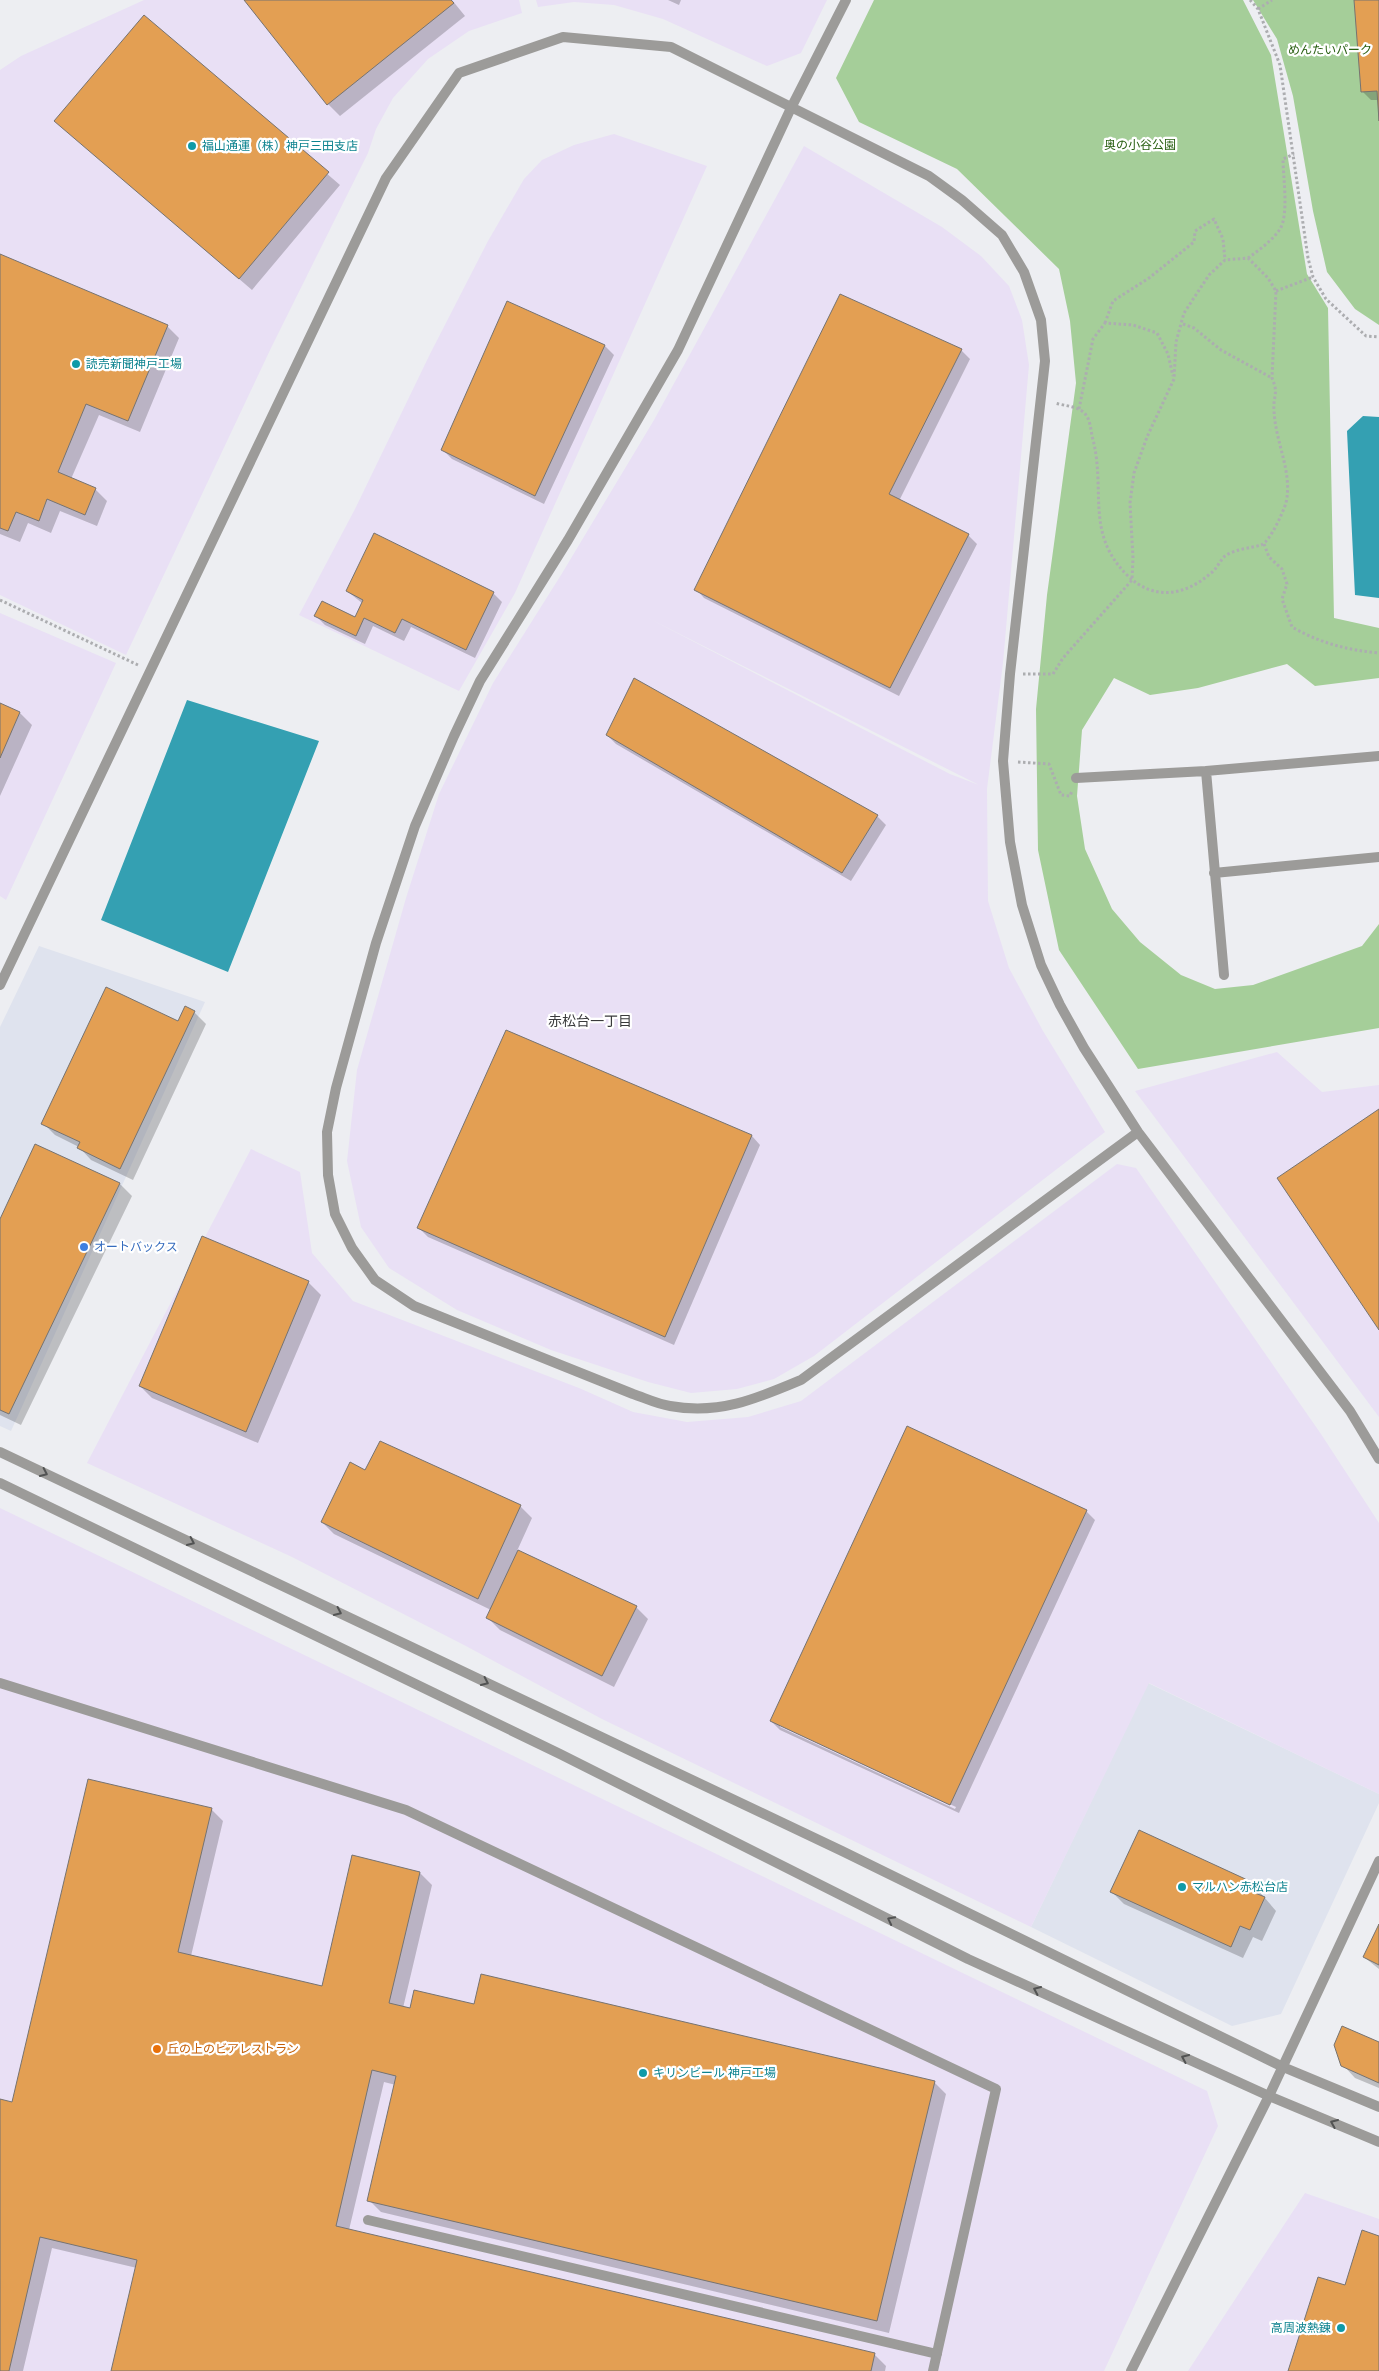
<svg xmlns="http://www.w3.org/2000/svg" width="1379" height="2371" font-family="Rubik,'Noto Sans JP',sans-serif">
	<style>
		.built { fill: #dfe3ee }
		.industrial { fill: #e9e0f5; fill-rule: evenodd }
		.green { fill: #a5ce99 }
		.water { fill: #34a0b2 }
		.shadow { fill: #0003; fill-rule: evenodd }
		.building { fill: #e39f53; stroke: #767371 }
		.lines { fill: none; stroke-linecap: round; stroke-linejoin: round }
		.path { stroke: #acadb0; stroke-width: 3; stroke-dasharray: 2.5 2.5; stroke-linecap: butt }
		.service { stroke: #9c9b99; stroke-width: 10 }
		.minor { stroke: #9c9b99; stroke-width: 10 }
		.tertiary { stroke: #9c9b99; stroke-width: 10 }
		.oneway { stroke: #525353 }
		.culture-dot { fill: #0f9aa8; stroke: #fff; stroke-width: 2 }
		.shop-dot { fill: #3f7fe0; stroke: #fff; stroke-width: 2 }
		.food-dot { fill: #e8710a; stroke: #fff; stroke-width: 2 }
		.labels { text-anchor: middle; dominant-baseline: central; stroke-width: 4.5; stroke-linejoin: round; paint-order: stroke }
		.park-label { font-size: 12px; fill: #265d0f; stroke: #fff }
		.culture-label { font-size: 12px; fill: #0d838f; stroke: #fff; text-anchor: start }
		.shop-label { font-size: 12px; fill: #366cbe; stroke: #fff; text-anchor: start }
		.food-label { font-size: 12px; fill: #c56008; stroke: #fff; text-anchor: start }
		.neighbourhood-label { font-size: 14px; fill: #3a3b3c; stroke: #fff }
	</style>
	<rect width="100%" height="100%" fill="#edeef2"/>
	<!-- built -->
	<path class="built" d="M 39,946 L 205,1002 L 11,1431 L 0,1426 L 0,1027 Z
		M 1148,1683 L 1379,1794 L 1379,1803 L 1281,2014 L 1232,2026 L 1031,1927 Z"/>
	<!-- industrial -->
	<path class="industrial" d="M 144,0 L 519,0 L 522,13 L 469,31 L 428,59 L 393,98 L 376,129 L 368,153 L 271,348 L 126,655 L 0,595 L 0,70 L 21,56 Z
		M 536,0 L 827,0 L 801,53 L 767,66 L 663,19 L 614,5 L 574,2 L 538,7 Z
		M 614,134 L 707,166 L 515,593 L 459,691 L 299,615 L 355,509 L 430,354 L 488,241 L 524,179 L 542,160 L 574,145 Z
		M 804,146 L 942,227 L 981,256 L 1009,286 L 1022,320 L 1029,365 L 1003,663 L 987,789 L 988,901 L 1009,968 L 1043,1031 L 1105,1132 L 814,1356 L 774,1379 L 737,1389 L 691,1393 L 648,1382 L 551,1350 L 457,1310 L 389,1268 L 361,1227 L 347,1161 L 357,1070 L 406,898 L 439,794 L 493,683 L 561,575 L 654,420 ZM 648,618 L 979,785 L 950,774 Z
		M 0,613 L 116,663 L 6,900 L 0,896 Z
		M 1277,1052 L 1322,1092 L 1379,1085 L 1379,1417 L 1135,1091 Z
		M 251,1149 L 300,1172 L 312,1253 L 353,1301 L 579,1388 L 633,1412 L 687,1422 L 748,1417 L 801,1401 L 1117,1164 L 1136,1168 L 1321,1434 L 1379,1523 L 1379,1794 L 1149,1683 L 1031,1927 L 602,1719 L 464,1645 L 292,1557 L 87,1463 Z
		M 0,1508 L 1207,2091 L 1218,2126 L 1104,2371 L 0,2371 Z
		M 1305,2193 L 1379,2219 L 1379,2371 L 1188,2371 Z"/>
	<!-- green -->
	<path class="green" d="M 874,0 L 1243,0 L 1271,55 L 1307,274 L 1328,308 L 1334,618 L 1379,628 L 1379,678 L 1315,686 L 1287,664 L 1198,688 L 1150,695 L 1114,678 L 1082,730 L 1077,796 L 1085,849 L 1112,909 L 1140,942 L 1181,975 L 1215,989 L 1253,985 L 1362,946 L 1379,924 L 1379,1028 L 1138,1069 L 1059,950 L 1038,850 L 1036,709 L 1047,595 L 1076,383 L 1070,321 L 1059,269 L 957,169 L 859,122 L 836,78 Z
		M 1253,0 L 1379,0 L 1379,325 L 1355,309 L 1327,272 L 1313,211 L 1293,96 L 1277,39 Z"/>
	<!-- water -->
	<path class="water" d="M 1363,416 L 1379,417 L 1379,598 L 1355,595 L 1347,431 Z
		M 187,700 L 319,741 L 228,972 L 101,920 Z"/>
	<!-- shadow -->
	<path class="shadow" d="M 245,0 L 452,0 L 465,16 L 340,116 L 328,104 Z
		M 668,0 L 681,0 L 679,5 Z
		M 1356,0 L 1379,0 L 1379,103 L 1379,100 L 1371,100 L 1362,91 Z
		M 144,16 L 340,185 L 252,290 L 68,132 Z
		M 0,256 L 167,326 L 179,338 L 140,432 L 99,415 L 71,479 L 95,489 L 107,501 L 97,526 L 60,511 L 51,533 L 28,523 L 20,542 L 0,534 Z
		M 507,303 L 605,346 L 614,355 L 544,504 L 452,459 L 443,450 Z
		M 961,350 L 970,359 L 899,501 L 968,535 L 977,544 L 899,696 L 704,598 L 696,589 Z
		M 347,591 L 493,593 L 502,602 L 475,658 L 411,627 L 404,641 L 373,626 L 365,644 L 325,625 L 316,616 L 355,618 L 362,603 Z
		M 634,679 L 877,816 L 886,825 L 851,881 L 616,744 L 607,735 Z
		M 0,704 L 20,713 L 32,725 L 0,796 Z
		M 194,1012 L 206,1024 L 133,1180 L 91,1160 L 79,1147 L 55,1135 L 43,1123 Z
		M 507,1032 L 752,1136 L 760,1145 L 674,1345 L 428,1237 L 419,1228 Z
		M 35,1146 L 120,1184 L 132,1196 L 21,1425 L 0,1415 L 0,1222 Z
		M 203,1237 L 309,1283 L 321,1295 L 258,1443 L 152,1398 L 140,1386 Z
		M 366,1471 L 520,1506 L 532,1518 L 517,1551 L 636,1607 L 648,1619 L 614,1687 L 500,1630 L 488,1618 L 491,1610 L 334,1534 L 322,1522 Z
		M 1086,1511 L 1095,1520 L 959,1813 L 780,1730 L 771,1721 ZM 780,1725 L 956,1807 L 955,1809 L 780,1727 Z
		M 211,1809 L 223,1821 L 191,1956 L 323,1987 L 420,1873 L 432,1885 L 403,2008 L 411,2010 L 475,2005 L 934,2082 L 946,2094 L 889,2333 L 381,2212 L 369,2200 L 396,2085 L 384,2082 L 349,2230 L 874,2354 L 886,2366 L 885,2371 L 112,2371 L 137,2268 L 52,2248 L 23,2371 L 0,2371 L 0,2100 L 13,2103 Z
		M 1253,1884 L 1276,1911 L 1262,1941 L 1253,1937 L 1243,1958 L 1124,1904 L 1112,1892 Z
		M 1379,1927 L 1379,1969 L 1364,1957 Z
		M 1379,2044 L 1379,2088 L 1355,2078 L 1343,2065 Z"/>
	<!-- building -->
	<path class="building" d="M 244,0 L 451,0 L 454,3 L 327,105 Z
		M 1354,0 L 1379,0 L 1379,121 L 1377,91 L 1361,92 Z
		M 144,15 L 329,172 L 239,279 L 54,121 Z
		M 0,254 L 168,325 L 128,421 L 86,404 L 58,472 L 96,488 L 85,515 L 47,499 L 39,521 L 16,512 L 8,531 L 0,528 Z
		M 840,294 L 962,349 L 889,494 L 969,534 L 890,688 L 694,590 Z
		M 507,301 L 605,345 L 535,496 L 441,450 Z
		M 374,533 L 494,592 L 466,650 L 402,619 L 395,633 L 364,618 L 356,636 L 314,616 L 322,601 L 355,617 L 363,600 L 346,591 Z
		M 634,678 L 878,815 L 842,873 L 606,735 Z
		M 0,703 L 20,712 L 0,758 Z
		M 106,987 L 178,1021 L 185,1006 L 195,1011 L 120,1169 L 77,1148 L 80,1142 L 41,1124 Z
		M 506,1030 L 752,1135 L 665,1337 L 417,1228 Z
		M 1379,1109 L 1379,1330 L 1277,1178 Z
		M 35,1144 L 120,1183 L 9,1414 L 0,1410 L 0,1219 Z
		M 202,1236 L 309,1281 L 246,1432 L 139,1386 Z
		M 907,1426 L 1087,1510 L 950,1805 L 770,1721 Z
		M 380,1441 L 521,1505 L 478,1599 L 321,1522 L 350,1462 L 365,1470 Z
		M 518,1550 L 637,1606 L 602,1676 L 486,1618 Z
		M 88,1779 L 212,1808 L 178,1952 L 322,1986 L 352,1855 L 420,1872 L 389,2003 L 410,2008 L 414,1990 L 474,2004 L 481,1974 L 935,2081 L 877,2321 L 367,2201 L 396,2076 L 372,2070 L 336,2226 L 875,2353 L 871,2371 L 111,2371 L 137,2260 L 40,2237 L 9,2371 L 0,2371 L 0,2099 L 12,2102 Z
		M 1139,1830 L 1254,1883 L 1250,1891 L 1265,1897 L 1250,1930 L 1240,1926 L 1231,1947 L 1110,1892 Z
		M 1379,1924 L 1379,1965 L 1363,1957 Z
		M 1342,2026 L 1379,2042 L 1379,2083 L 1341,2066 L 1334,2045 Z
		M 1362,2230 L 1379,2236 L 1379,2371 L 1288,2371 L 1318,2277 L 1345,2285 Z"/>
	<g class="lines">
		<!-- path -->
		<path class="path" d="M 1250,0 L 1258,9 L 1280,65 L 1308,258 L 1313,277 L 1326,299 L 1366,336 L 1379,337
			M 1258,9 L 1272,0
			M 1248,258 C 1259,250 1272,241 1280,229 C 1289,215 1283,176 1283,159 L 1294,154
			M 1276,291 L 1313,277
			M 1105,323 L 1113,301 L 1149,278 L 1194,242 L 1195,231 L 1214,219 L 1223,239 L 1225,260
			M 1183,324 L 1194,328 L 1221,350 L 1272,378
			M 1079,409 L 1093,339 L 1105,323 L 1133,325 L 1157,333 L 1168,354 L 1173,376
			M 1264,544 L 1269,557 L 1282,569 L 1287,584 L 1282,599 L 1292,627 C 1320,643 1347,650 1379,653
			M 0,600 L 138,665
			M 1023,674 L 1053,674 L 1063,658 L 1132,580 L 1133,558 L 1130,503 L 1134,473 L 1147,437 L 1174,379 L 1176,342 L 1184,313 L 1209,275 L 1225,260 L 1248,258 L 1268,278 L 1276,291 L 1272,378 C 1279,394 1273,395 1274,410 C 1275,442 1293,472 1286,503 C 1283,512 1270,542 1261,545 C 1251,548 1235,549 1225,556 C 1220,560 1217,569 1211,573 C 1185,596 1153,601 1127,575 C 1084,532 1107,489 1092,436 C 1091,430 1090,420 1086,415 C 1080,406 1064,406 1055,403
			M 1018,762 L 1049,764 L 1061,795 L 1070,796 L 1072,791"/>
		<!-- service -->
		<path class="service" d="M 0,1683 L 406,1810 L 996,2089 L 933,2371
			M 368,2220 L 937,2354"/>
		<!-- minor -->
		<path class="minor" d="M 1206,771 L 1224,975
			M 1076,778 L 1206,771 L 1379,756
			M 1214,873 L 1379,857"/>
		<!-- tertiary -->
		<path class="tertiary" d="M 846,0 L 791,108 L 678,350 L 568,540 L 480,681 L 454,736 L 415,826 L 376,943 L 336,1088 L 327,1132 L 328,1175 L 335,1214 L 352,1248 L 375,1280 L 414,1306 L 633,1394 C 645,1398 657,1404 670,1406 C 719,1415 756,1399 801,1380 L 1138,1132
			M 0,985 L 386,178 L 459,73 L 563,37 L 671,47 L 929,176 L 962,200 L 1002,235 L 1024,272 L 1041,320 L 1045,361 L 1010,674 L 1003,761 L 1010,842 L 1022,905 L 1041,965 L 1060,1005 L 1084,1048 L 1138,1132 L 1350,1411 L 1379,1459
			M 0,1452 L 842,1851 L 1283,2067 L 1379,2107
			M 0,1483 L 560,1754 L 968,1959 L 1269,2096 L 1379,2142
			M 1131,2371 L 1269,2096 L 1379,1861"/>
	</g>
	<!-- one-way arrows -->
	<defs><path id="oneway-chevron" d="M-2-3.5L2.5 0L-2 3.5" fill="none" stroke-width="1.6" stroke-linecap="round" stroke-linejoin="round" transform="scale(1.25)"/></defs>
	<g class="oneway">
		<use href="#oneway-chevron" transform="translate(44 1473) rotate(25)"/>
		<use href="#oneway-chevron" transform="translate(191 1542) rotate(25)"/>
		<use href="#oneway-chevron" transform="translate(338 1612) rotate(25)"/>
		<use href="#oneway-chevron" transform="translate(485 1682) rotate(25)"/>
		<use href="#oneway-chevron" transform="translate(891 1920) rotate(-153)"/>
		<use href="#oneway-chevron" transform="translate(1037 1990) rotate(-156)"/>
		<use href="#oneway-chevron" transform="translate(1185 2058) rotate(-156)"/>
		<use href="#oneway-chevron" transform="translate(1334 2123) rotate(-157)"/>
	</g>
	<!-- markers -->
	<g class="culture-dot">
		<circle cx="192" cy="146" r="5"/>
		<circle cx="76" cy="364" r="5"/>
		<circle cx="1182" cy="1887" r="5"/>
		<circle cx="643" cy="2073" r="5"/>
		<circle cx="1341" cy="2328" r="5"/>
	</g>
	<circle class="shop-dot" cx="84" cy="1247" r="5"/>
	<circle class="food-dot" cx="157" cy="2049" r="5"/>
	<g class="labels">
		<!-- park labels -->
		<g class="park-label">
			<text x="1330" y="50">めんたいパーク</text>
			<text x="1140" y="145">奥の小谷公園</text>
		</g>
		<!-- culture labels -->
		<g class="culture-label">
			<text x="202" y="146">福山通運（株）神戸三田支店</text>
			<text x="86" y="364">読売新聞神戸工場</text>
			<text x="1192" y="1887">マルハン赤松台店</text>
			<text x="653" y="2073">キリンビール 神戸工場</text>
			<text x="1331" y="2328" text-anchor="end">高周波熱錬</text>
		</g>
		<!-- shop labels -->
		<g class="shop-label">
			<text x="94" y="1247">オートバックス</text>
		</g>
		<!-- food labels -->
		<g class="food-label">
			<text x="167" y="2049">丘の上のビアレストラン</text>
		</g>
		<!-- neighbourhood labels -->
		<g class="neighbourhood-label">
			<text x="590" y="1021">赤松台一丁目</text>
		</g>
	</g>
</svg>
